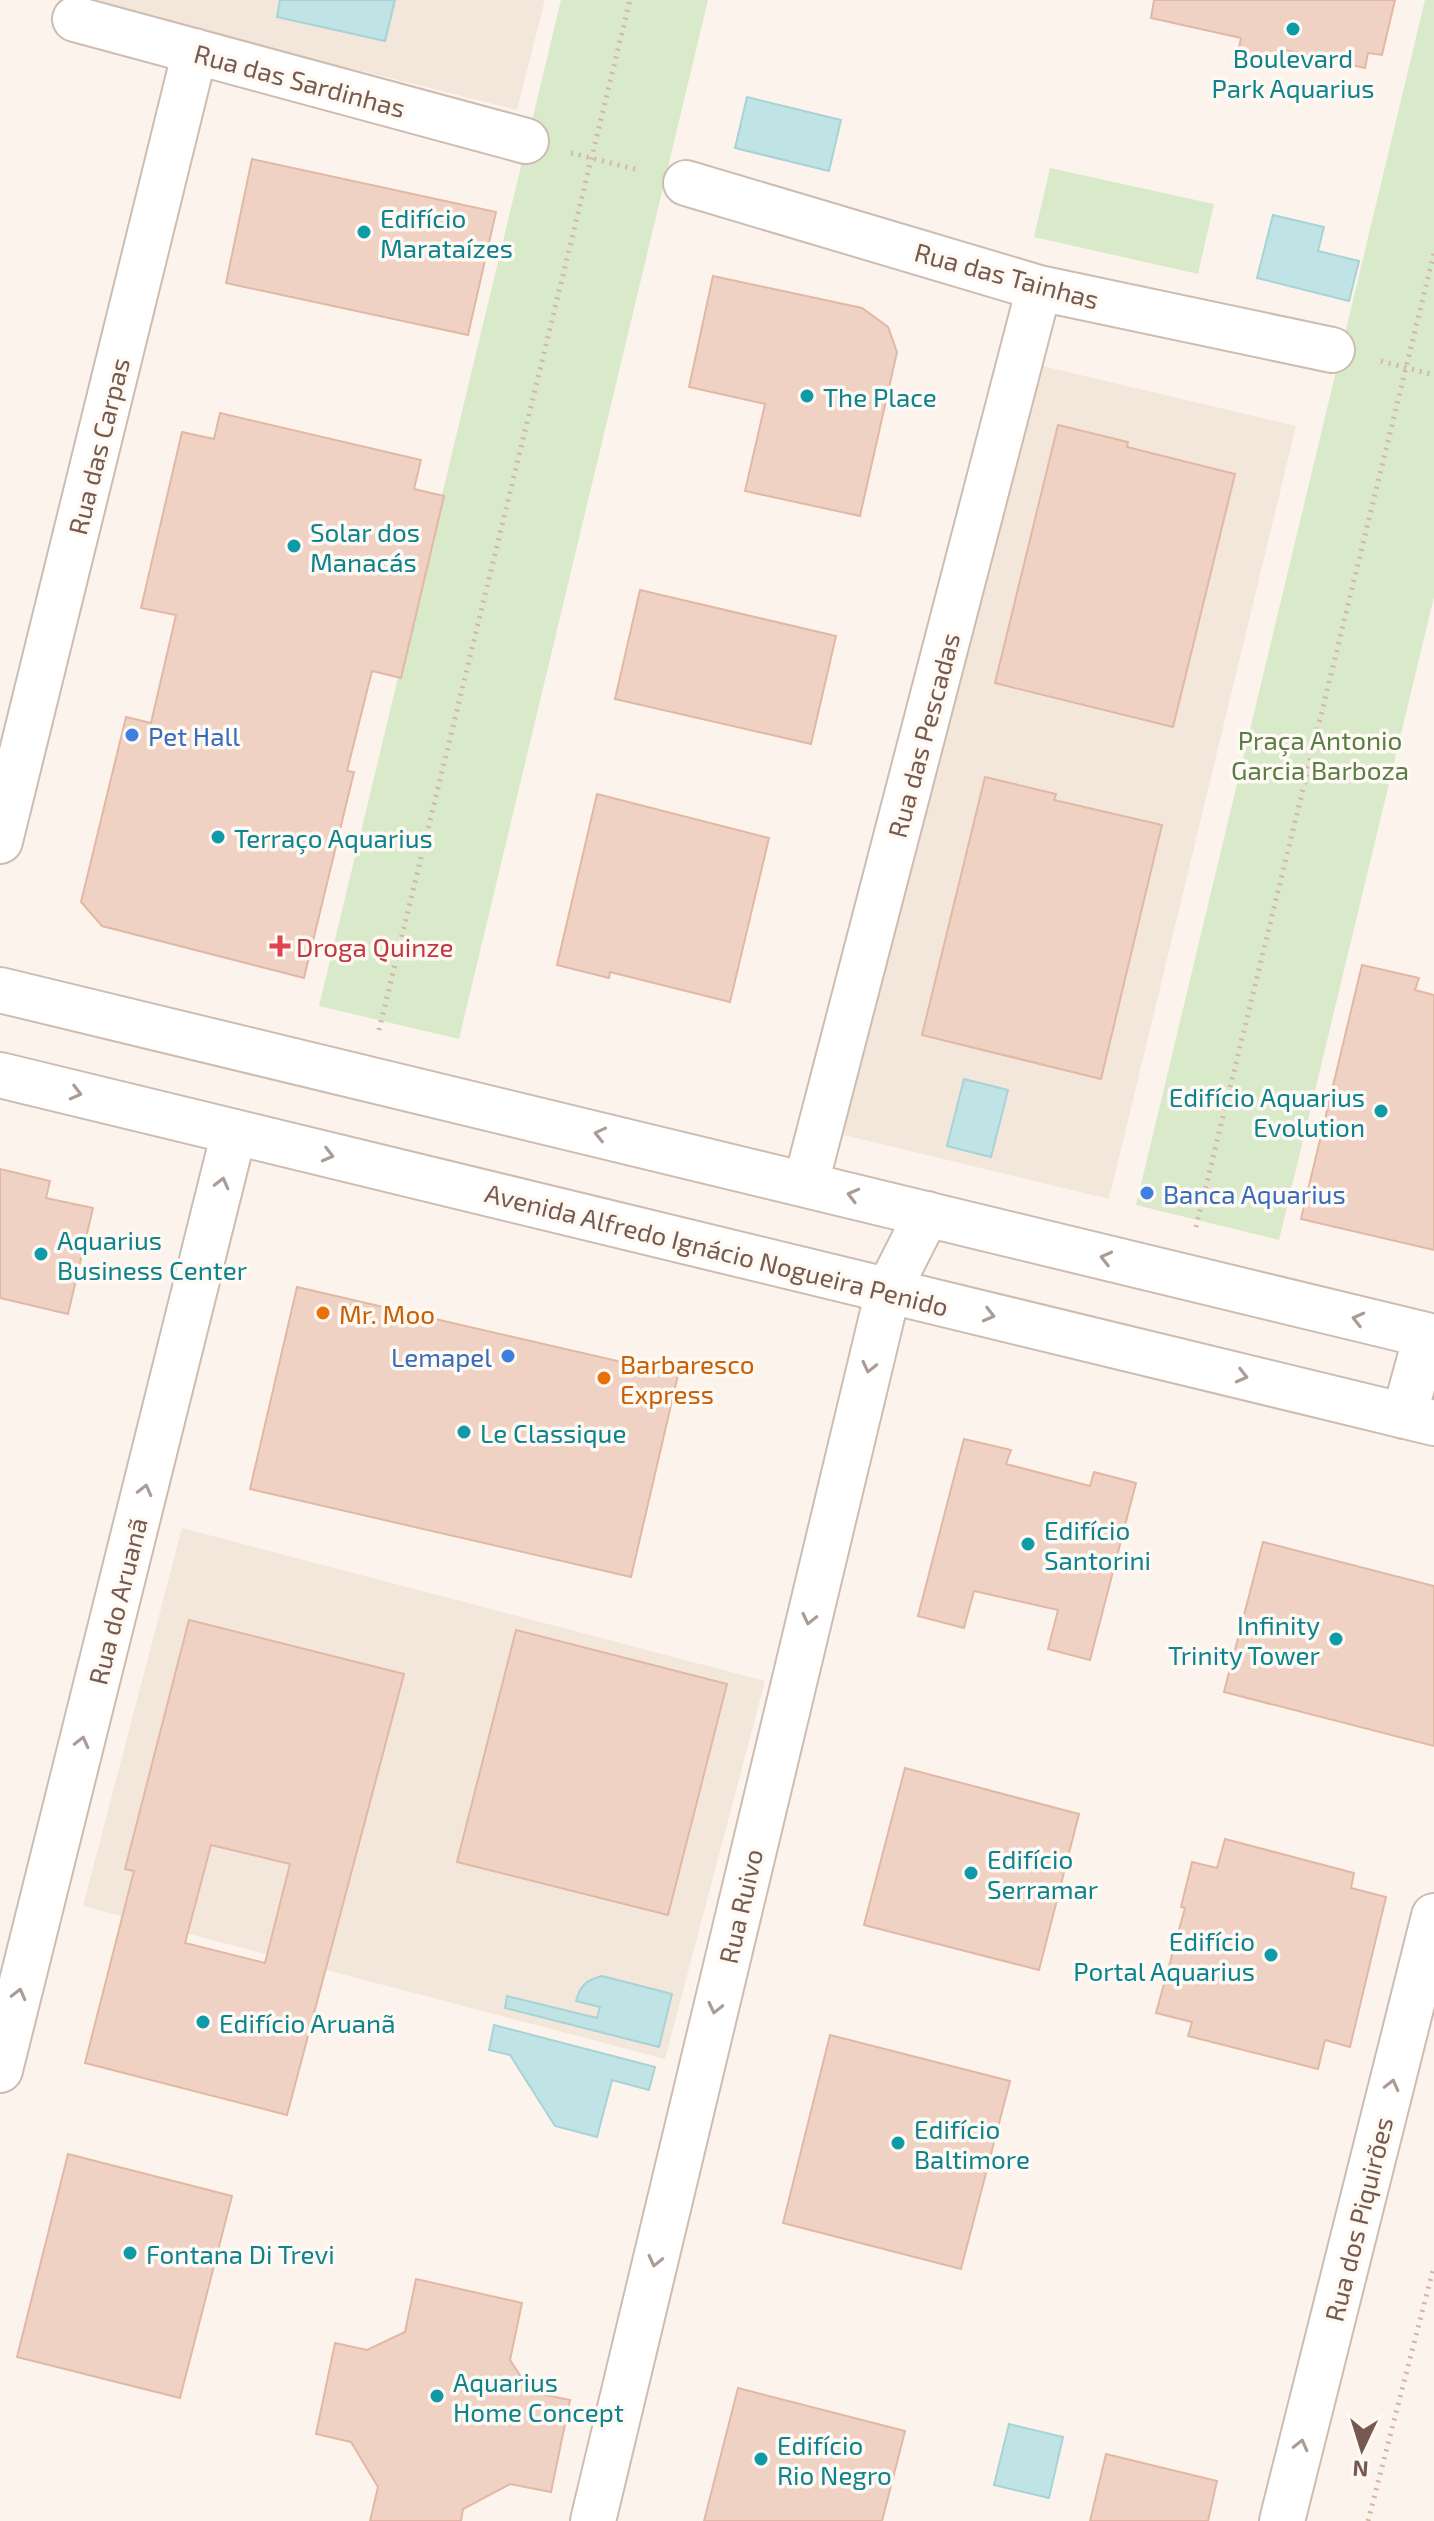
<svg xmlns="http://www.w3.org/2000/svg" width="1434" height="2521" font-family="'Exo 2',sans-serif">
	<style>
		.residential { fill: #f3e6da }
		.green { fill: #d9eaca }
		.water { fill: #c0e3e5; stroke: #a7d3d7; stroke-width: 2 }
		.building { fill: #f0d2c4; stroke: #e2b8a5; stroke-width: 2; fill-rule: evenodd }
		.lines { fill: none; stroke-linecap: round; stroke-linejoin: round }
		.minor-casing { stroke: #cebcb1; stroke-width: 48 }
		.tertiary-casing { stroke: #cebcb1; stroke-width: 48 }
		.path { stroke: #d6b5a7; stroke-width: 5; stroke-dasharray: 2 6; stroke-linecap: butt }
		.minor { stroke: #fff; stroke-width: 44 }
		.tertiary { stroke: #fff; stroke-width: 44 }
		.oneway { stroke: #ad9c95 }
		.culture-dot { fill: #0f9aa8; stroke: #fef9f2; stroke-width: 3 }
		.shop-dot { fill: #3f7fe0; stroke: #fef9f2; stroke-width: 3 }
		.health-dot { fill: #e0444e; stroke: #fef9f2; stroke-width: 3 }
		.food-dot { fill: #e8710a; stroke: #fef9f2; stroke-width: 3 }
		.labels { text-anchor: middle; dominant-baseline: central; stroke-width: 7; stroke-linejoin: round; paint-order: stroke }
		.culture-label { font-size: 26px; fill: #0d838f; stroke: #fef9f2; text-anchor: start }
		.street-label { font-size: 26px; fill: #775a4f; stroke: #fef9f2 }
		.shop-label { font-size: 26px; fill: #366cbe; stroke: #fef9f2; text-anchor: start }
		.park-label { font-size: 26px; fill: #5b7c47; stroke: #fef9f2 }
		.health-label { font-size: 26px; fill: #be3a42; stroke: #fef9f2; text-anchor: start }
		.food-label { font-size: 26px; fill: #c56008; stroke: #fef9f2; text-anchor: start }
	</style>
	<rect width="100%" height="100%" fill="#fcf4ec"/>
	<!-- residential -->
	<path class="residential" d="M 79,0 L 545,0 L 517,110 Z
		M 1013,359 L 1296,426 L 1109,1199 L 827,1131 Z
		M 182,1528 L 765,1681 L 665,2059 L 83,1906 Z"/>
	<!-- green -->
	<path class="green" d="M 561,0 L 708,0 L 459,1039 L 319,1006 Z
		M 1425,0 L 1434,0 L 1434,597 L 1279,1240 L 1136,1205 Z
		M 1050,168 L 1214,204 L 1198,274 L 1034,237 Z"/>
	<!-- water -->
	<path class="water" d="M 280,0 L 395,0 L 385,41 L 277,17 Z
		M 747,97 L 841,120 L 829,171 L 735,148 Z
		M 1273,215 L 1324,227 L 1318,251 L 1359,261 L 1349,301 L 1257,278 Z
		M 964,1079 L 1008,1090 L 991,1157 L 947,1146 Z
		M 602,1976 L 672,1994 L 659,2047 L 505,2008 L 507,1996 L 597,2018 L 600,2007 L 576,2001 C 580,1986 586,1980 602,1976 Z
		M 494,2025 L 655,2067 L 649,2090 L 612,2080 L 597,2137 L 555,2126 L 510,2055 L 489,2050 Z
		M 1009,2424 L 1063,2437 L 1049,2498 L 994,2485 Z"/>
	<!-- building -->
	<path class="building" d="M 1154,0 L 1395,0 L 1382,55 L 1368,53 L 1365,68 L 1286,50 L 1283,63 L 1238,53 L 1241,38 L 1151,18 Z
		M 252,159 L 496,212 L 468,335 L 226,283 Z
		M 713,276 L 862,308 L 888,327 L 897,352 L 860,516 L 745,491 L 765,404 L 689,387 Z
		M 220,413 L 421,460 L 414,489 L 444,496 L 401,678 L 372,671 L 347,771 L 354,772 L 304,978 L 102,926 L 81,902 L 126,717 L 151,723 L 176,615 L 141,608 L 182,432 L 214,439 Z
		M 1058,425 L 1128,442 L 1127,447 L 1235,474 L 1173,727 L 995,683 Z
		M 640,590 L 836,636 L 811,744 L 615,699 Z
		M 985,777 L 1056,794 L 1054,800 L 1162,825 L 1101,1079 L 922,1035 Z
		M 597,794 L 769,838 L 730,1002 L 610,972 L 609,978 L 557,965 Z
		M 1362,965 L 1419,978 L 1415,990 L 1434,995 L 1434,1250 L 1301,1219 Z
		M 0,1169 L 50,1181 L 46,1198 L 93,1208 L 68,1314 L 0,1298 Z
		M 297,1287 L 678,1375 L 631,1577 L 250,1489 Z
		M 964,1439 L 1011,1450 L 1006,1464 L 1090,1486 L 1094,1472 L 1136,1483 L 1090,1660 L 1048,1649 L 1058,1610 L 974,1591 L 964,1628 L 918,1616 Z
		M 1263,1542 L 1434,1586 L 1434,1746 L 1224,1692 Z
		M 189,1620 L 404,1674 L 287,2115 L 85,2063 L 134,1871 L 125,1869 ZM 211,1845 L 290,1864 L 265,1963 L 185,1943 Z
		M 516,1630 L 727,1684 L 668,1915 L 457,1862 Z
		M 905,1768 L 1079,1814 L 1039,1970 L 864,1925 Z
		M 1225,1839 L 1354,1873 L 1351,1888 L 1386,1897 L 1350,2047 L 1325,2040 L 1318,2069 L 1188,2036 L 1192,2022 L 1156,2013 L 1185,1908 L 1181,1907 L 1192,1862 L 1217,1868 Z
		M 830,2035 L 1010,2081 L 961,2269 L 783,2223 Z
		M 68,2154 L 232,2196 L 180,2398 L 17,2357 Z
		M 416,2279 L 522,2303 L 510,2360 L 531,2392 L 570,2400 L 551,2492 L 510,2484 L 463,2509 L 461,2521 L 370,2521 L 378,2487 L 351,2442 L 316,2434 L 335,2343 L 367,2350 L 405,2332 Z
		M 738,2388 L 905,2431 L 882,2521 L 704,2521 Z
		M 1106,2454 L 1217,2481 L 1208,2521 L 1090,2521 Z"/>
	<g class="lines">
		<!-- minor casing -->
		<g class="minor-casing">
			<path id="minor" d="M 75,19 L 526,141
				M 686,183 L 1039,288 L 1332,350
				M 0,841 L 195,51
				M 806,1183 L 1039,288
				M 0,2070 L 234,1132
				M 593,2521 L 888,1291
				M 1282,2521 L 1434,1916"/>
		</g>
		<!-- tertiary casing -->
		<g class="tertiary-casing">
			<path id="tertiary" d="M 0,990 L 1434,1337
				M 0,1075 L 1434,1423
				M 888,1291 L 927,1214
				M 1404,1416 L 1426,1336"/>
		</g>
		<!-- path -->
		<path class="path" d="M 571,153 L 639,170
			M 1381,361 L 1434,375
			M 379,1030 L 630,0
			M 1196,1227 L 1434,253
			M 1368,2521 L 1434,2266"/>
		<!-- minor -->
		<use href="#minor" class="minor"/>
		<!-- tertiary -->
		<use href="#tertiary" class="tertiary"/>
	</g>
	<!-- one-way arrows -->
	<defs><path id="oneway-chevron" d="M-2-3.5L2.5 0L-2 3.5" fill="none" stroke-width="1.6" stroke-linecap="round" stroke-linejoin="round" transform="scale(2)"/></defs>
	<g class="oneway">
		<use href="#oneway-chevron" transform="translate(76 1093) rotate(14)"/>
		<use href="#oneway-chevron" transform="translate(600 1134) rotate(-167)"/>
		<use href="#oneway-chevron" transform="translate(328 1155) rotate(14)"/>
		<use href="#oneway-chevron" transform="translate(222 1183) rotate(-76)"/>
		<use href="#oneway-chevron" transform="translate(853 1195) rotate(-165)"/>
		<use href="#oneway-chevron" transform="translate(1106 1258) rotate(-166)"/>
		<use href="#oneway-chevron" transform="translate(989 1315) rotate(14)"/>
		<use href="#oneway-chevron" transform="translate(1358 1319) rotate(-166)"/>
		<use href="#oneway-chevron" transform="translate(869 1367) rotate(103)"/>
		<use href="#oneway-chevron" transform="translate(1242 1376) rotate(14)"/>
		<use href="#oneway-chevron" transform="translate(145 1490) rotate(-76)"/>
		<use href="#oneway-chevron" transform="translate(809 1619) rotate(103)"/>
		<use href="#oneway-chevron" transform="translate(82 1742) rotate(-76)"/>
		<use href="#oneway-chevron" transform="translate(19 1994) rotate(-76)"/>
		<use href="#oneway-chevron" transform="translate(715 2008) rotate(103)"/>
		<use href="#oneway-chevron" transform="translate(1392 2085) rotate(-76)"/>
		<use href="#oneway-chevron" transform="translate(655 2261) rotate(103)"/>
		<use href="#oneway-chevron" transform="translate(1301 2445) rotate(-76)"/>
	</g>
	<!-- markers -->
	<g class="culture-dot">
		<circle cx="1293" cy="29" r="8"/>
		<circle cx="364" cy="232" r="8"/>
		<circle cx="807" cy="396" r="8"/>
		<circle cx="294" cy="546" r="8"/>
		<circle cx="218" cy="837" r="8"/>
		<circle cx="1381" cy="1111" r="8"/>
		<circle cx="41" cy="1254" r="8"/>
		<circle cx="464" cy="1432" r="8"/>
		<circle cx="1028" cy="1544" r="8"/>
		<circle cx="1336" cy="1639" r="8"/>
		<circle cx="971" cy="1873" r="8"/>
		<circle cx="1271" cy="1955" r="8"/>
		<circle cx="203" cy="2022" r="8"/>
		<circle cx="898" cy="2143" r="8"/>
		<circle cx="130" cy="2253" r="8"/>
		<circle cx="437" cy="2396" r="8"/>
		<circle cx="761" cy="2459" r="8"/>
	</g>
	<g class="shop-dot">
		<circle cx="132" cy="735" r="8"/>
		<circle cx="1147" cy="1193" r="8"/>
		<circle cx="508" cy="1356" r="8"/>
	</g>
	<path class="health-dot" d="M276 934h8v8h8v8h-8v8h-8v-8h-8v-8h8z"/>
	<g class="food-dot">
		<circle cx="323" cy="1313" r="8"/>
		<circle cx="604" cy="1378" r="8"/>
	</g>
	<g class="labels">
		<!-- culture labels -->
		<g class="culture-label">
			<text x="1293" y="57" text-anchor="middle">Boulevard<tspan x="1293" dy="30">Park Aquarius</tspan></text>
			<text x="380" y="217">Edifício<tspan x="380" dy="30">Marataízes</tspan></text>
			<text x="823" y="396">The Place</text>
			<text x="310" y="531">Solar dos<tspan x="310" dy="30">Manacás</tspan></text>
			<text x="234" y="837">Terraço Aquarius</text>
			<text x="1365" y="1096" text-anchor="end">Edifício Aquarius<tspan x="1365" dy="30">Evolution</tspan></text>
			<text x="57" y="1239">Aquarius<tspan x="57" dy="30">Business Center</tspan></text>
			<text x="480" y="1432">Le Classique</text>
			<text x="1044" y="1529">Edifício<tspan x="1044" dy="30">Santorini</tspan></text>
			<text x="1320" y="1624" text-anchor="end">Infinity<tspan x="1320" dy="30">Trinity Tower</tspan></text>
			<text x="987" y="1858">Edifício<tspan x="987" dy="30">Serramar</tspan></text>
			<text x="1255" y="1940" text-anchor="end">Edifício<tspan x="1255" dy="30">Portal Aquarius</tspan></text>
			<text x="219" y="2022">Edifício Aruanã</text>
			<text x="914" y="2128">Edifício<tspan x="914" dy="30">Baltimore</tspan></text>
			<text x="146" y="2253">Fontana Di Trevi</text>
			<text x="453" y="2381">Aquarius<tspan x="453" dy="30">Home Concept</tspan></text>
			<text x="777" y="2444">Edifício<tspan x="777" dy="30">Rio Negro</tspan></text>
		</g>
		<!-- street labels -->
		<g class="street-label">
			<text transform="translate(300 80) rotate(15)">Rua das Sardinhas</text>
			<text transform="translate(1007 275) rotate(15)">Rua das Tainhas</text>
			<text transform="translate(98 446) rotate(-76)">Rua das Carpas</text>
			<text transform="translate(923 735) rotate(-75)">Rua das Pescadas</text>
			<text transform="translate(717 1249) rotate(14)">Avenida Alfredo Ignácio Nogueira Penido</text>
			<text transform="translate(117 1601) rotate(-76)">Rua do Aruanã</text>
			<text transform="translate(740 1906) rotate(-77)">Rua Ruivo</text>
			<text transform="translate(1358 2219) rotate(-76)">Rua dos Piquirões</text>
		</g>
		<!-- shop labels -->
		<g class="shop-label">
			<text x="148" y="735">Pet Hall</text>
			<text x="1163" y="1193">Banca Aquarius</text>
			<text x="492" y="1356" text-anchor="end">Lemapel</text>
		</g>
		<!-- park labels -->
		<g class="park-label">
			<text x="1320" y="739">Praça Antonio<tspan x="1320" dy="30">Garcia Barboza</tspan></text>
		</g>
		<!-- health labels -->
		<g class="health-label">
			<text x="296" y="946">Droga Quinze</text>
		</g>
		<!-- food labels -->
		<g class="food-label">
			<text x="339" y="1313">Mr. Moo</text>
			<text x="620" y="1363">Barbaresco<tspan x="620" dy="30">Express</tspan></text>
		</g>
	</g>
	<!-- north arrow -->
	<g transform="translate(1362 2449) rotate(184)" stroke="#fef9f2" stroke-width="6" paint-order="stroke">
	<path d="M0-6L14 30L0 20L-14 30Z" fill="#775a4f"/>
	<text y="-12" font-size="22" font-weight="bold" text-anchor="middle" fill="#775a4f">N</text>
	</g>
</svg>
